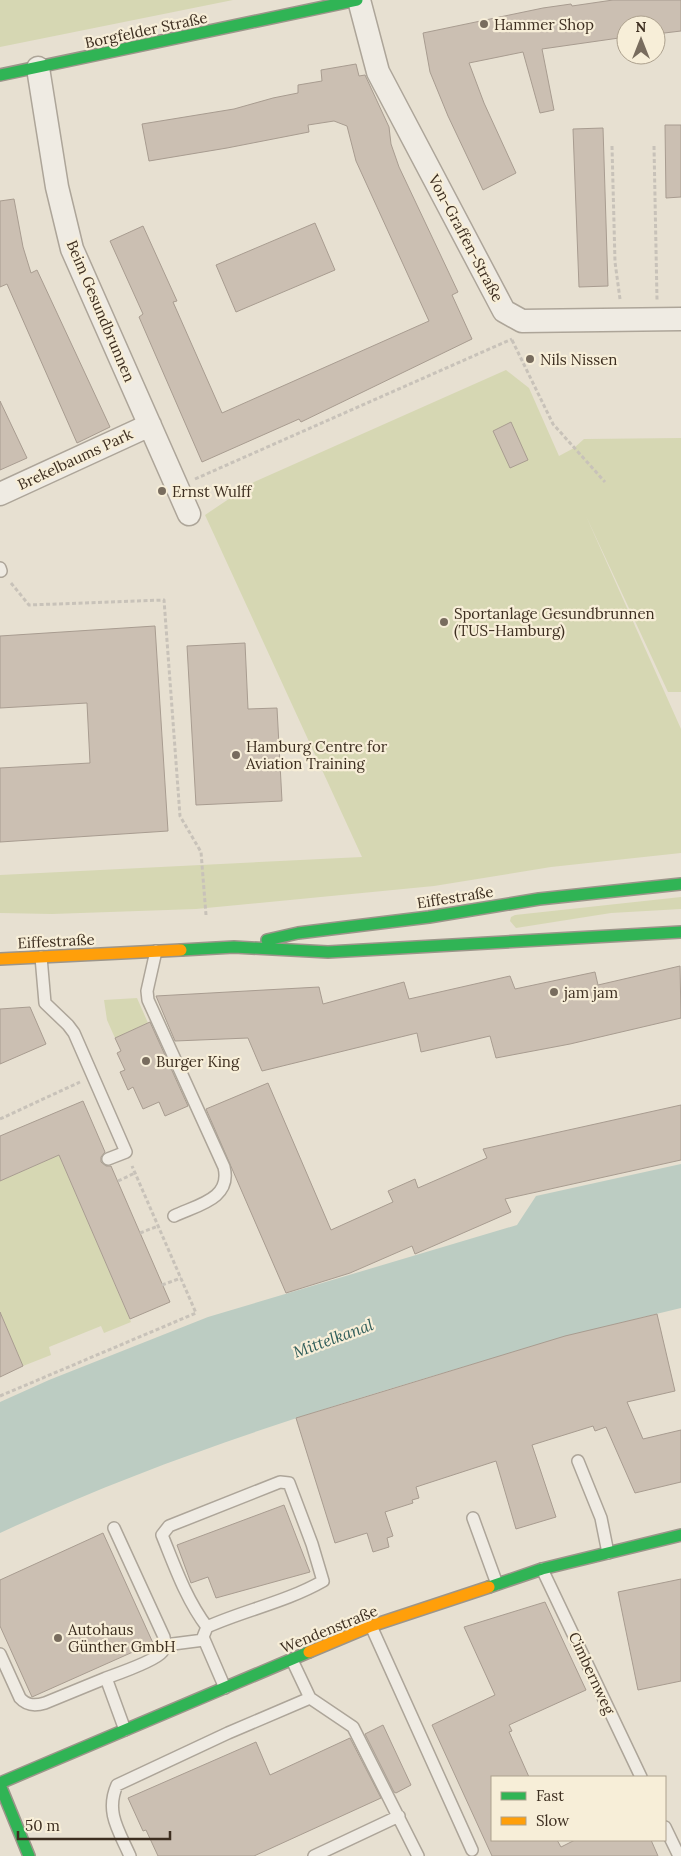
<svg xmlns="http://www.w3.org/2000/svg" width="681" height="1856" font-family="Lora,serif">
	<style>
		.green { fill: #d6d7b3 }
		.water { fill: #bcccc2 }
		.building { fill: #cbbfb2; stroke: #a89c90 }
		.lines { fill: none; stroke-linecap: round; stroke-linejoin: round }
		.lane-casing { stroke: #ada599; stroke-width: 14 }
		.street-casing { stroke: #ada599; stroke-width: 25 }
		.fast-casing { stroke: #9c958a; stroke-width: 14 }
		.slow-casing { stroke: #9c958a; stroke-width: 14 }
		.path { stroke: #c8c2b9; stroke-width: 3; stroke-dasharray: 4 2.5; stroke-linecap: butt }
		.lane { stroke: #efebe3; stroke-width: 11 }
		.street { stroke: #efebe3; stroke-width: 22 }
		.fast { stroke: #30b455; stroke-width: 11 }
		.slow { stroke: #ff9f0a; stroke-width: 11 }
		.poi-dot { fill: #786c5e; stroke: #f7eed8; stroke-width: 2 }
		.labels { text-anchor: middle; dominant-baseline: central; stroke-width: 4.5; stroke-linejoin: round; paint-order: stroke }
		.poi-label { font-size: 15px; fill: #3d2e20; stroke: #f7eed8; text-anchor: start }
		.street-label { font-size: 15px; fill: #3d2e20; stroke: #f7eed8 }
		.water-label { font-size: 16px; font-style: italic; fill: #2f5d5a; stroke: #f7eed8 }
	</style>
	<rect width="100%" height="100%" fill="#e7e0d1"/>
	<!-- green -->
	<path class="green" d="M 0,0 L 233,0 L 0,47 Z
		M 506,370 L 529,388 L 559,456 L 574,448 L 584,439 L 681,438 L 681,692 L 668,692 L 586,516 L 681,729 L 681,853 L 551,867 L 434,886 L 196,909 L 52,914 L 0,913 L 0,875 L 362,857 L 205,515 L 254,482 Z
		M 681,897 L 681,909 L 611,913 L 516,928 L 510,921 L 511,917 L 515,915 Z
		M 137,998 L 148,1023 L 115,1038 L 107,1020 L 104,1000 Z
		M 59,1155 L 131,1322 L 104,1333 L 101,1326 L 49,1347 L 51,1355 L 23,1366 L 0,1312 L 0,1181 Z"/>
	<!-- water -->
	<path class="water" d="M 681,1164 L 681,1308 C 595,1328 510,1353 426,1378 C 281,1421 137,1469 0,1533 L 0,1402 L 49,1380 L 208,1317 L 517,1225 L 536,1196 Z"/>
	<!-- building -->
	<path class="building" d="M 613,0 L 681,0 L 681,31 L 656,34 L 656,25 L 626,25 L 626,37 L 542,49 L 554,110 L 540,113 L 523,52 L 469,63 L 484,103 L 516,173 L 483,190 L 448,116 L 430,72 L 423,33 L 543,8 L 571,4 L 572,6 Z
		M 356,64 L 359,76 L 365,75 L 389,127 L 391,144 L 399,167 L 458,292 L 452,295 L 472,339 L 301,422 L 299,419 L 202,462 L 139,317 L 143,314 L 110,241 L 143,226 L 177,301 L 173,302 L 222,413 L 429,321 L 356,161 L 347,126 L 334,121 L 308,125 L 309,132 L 227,148 L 149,161 L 142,124 L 234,109 L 273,98 L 298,93 L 298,85 L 322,81 L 321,70 Z
		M 665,125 L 681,125 L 681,197 L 666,198 Z
		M 603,128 L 608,286 L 579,287 L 573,129 Z
		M 14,199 L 23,247 L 31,273 L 37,270 L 110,427 L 77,443 L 7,284 L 0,287 L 0,201 Z
		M 315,223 L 335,270 L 236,312 L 216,265 Z
		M 0,401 L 27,458 L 0,470 Z
		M 511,422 L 528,460 L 510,468 L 493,431 Z
		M 155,626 L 168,831 L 0,842 L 0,768 L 90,763 L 87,703 L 0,708 L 0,636 Z
		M 245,643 L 248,709 L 277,708 L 282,801 L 196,805 L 187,646 Z
		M 680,966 L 681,1018 L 570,1044 L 496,1058 L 490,1036 L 421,1052 L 417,1033 L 262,1071 L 248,1038 L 175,1041 L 156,996 L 319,987 L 323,1004 L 404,982 L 409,999 L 510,976 L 515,989 L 595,972 L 598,985 Z
		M 30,1007 L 46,1044 L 0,1064 L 0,1009 Z
		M 150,1022 L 188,1106 L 165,1116 L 159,1102 L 143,1109 L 133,1087 L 128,1090 L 120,1072 L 125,1070 L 117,1053 L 121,1051 L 115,1038 Z
		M 268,1083 L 331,1230 L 393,1202 L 388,1191 L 415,1179 L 418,1188 L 487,1158 L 483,1149 L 681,1105 L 681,1160 L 505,1199 L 511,1212 L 415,1254 L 412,1246 L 350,1273 L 286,1293 L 206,1109 Z
		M 83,1101 L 105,1152 L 101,1157 L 101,1162 L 106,1166 L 111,1166 L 170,1302 L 130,1319 L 59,1155 L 0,1181 L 0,1136 Z
		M 0,1312 L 23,1366 L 0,1377 Z
		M 657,1314 L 675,1391 L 627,1402 L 643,1439 L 681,1430 L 681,1482 L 635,1493 L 606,1427 L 595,1431 L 593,1426 L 532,1445 L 556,1517 L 516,1529 L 496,1461 L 416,1487 L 419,1498 L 412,1500 L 413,1503 L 385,1512 L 393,1536 L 387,1538 L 389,1547 L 373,1552 L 367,1533 L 335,1543 L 296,1418 L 565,1336 Z
		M 284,1505 L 310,1572 L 216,1598 L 208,1577 L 191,1583 L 177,1545 Z
		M 103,1533 L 153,1643 L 32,1697 L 0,1626 L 0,1580 Z
		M 681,1579 L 681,1681 L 638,1690 L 618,1592 Z
		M 545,1602 L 586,1690 L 509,1725 L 512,1731 L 509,1732 L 529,1777 L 492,1777 L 492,1840 L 557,1840 L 561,1847 L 575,1840 L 651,1840 L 658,1856 L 492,1856 L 432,1725 L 495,1695 L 464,1627 Z
		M 383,1725 L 411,1785 L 396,1793 L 394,1792 L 365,1734 Z
		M 350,1738 L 381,1798 L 254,1856 L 158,1856 L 146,1830 L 143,1831 L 128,1798 L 256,1742 L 270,1775 Z"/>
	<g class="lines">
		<!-- lane casing -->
		<g class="lane-casing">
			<path id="lane" d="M 0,568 L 1,571
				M 156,951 L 147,991 L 148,1000 L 224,1167 C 232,1199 197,1205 174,1216
				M 41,957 L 45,1003 L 68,1025 L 74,1033 L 126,1152 L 108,1159
				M 578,1461 L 601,1518 L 608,1553
				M 473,1518 L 497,1584
				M 114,1528 L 164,1637 C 165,1642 166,1648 162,1652 C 155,1661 117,1674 106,1678 L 125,1730
				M 542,1569 L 641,1777
				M 371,1626 L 472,1850
				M 207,1627 C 186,1599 175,1567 162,1535 L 169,1526 L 280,1482 L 289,1483 L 312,1544 L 323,1581 C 286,1602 245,1610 207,1627 L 203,1637 L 225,1688
				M 165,1645 L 204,1640
				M 0,1654 L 20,1698 C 27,1706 35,1706 45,1703 L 106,1678
				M 292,1660 L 310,1698 L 353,1727 L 418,1856
				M 665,1827 L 679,1856
				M 130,1856 C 119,1831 105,1812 117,1785 L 228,1733 L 310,1698
				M 314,1856 L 399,1816"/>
		</g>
		<!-- street casing -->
		<g class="street-casing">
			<path id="street" d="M 359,0 L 378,72 L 504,311 L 522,321 L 681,319
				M 38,68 L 57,187 L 72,249 L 189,514
				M 0,494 L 150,425"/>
		</g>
		<!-- fast casing -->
		<g class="fast-casing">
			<path id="fast" d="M 0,75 L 357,0
				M 267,940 L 298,933 L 429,917 L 539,899 L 681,884
				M 181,950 L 234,947 L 328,952 L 681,932
				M 489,1587 L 542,1569 L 681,1535
				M 0,1783 L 309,1652
				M 0,1785 L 29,1856"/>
		</g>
		<!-- slow casing -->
		<g class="slow-casing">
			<path id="slow" d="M 0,959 L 181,950
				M 309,1652 L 371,1626 L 489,1587"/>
		</g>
		<!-- path -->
		<path class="path" d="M 612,146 L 615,262 L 620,299
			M 654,146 L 657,300
			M 512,340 L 553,424 L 605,482
			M 195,479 L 512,339
			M 11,583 L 29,605 L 164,600 L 180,816 L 201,852 L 206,915
			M 0,1119 L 80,1082
			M 118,1181 L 135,1173
			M 140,1233 L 158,1226
			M 162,1285 L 181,1278
			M 0,1396 L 196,1313 L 132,1166"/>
		<!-- lane -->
		<use href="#lane" class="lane"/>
		<!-- street -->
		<use href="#street" class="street"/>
		<!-- fast -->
		<use href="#fast" class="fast"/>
		<!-- slow -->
		<use href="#slow" class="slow"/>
	</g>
	<!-- markers -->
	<g class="poi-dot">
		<circle cx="484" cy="24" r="5"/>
		<circle cx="530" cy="359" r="5"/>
		<circle cx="162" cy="491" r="5"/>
		<circle cx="444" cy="622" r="5"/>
		<circle cx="236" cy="755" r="5"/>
		<circle cx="554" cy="992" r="5"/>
		<circle cx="146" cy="1061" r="5"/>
		<circle cx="58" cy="1638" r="5"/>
	</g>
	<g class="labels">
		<!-- poi labels -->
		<g class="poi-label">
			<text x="494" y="24">Hammer Shop</text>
			<text x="540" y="359">Nils Nissen</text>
			<text x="172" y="491">Ernst Wulff</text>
			<text x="454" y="613">Sportanlage Gesundbrunnen<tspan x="454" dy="17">(TUS-Hamburg)</tspan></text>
			<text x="246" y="746">Hamburg Centre for<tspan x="246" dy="17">Aviation Training</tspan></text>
			<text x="564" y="992">jam jam</text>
			<text x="156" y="1061">Burger King</text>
			<text x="68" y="1629">Autohaus<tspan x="68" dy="17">Günther GmbH</tspan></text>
		</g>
		<!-- street labels -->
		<g class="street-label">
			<text transform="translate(146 30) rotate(-12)">Borgfelder Straße</text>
			<text transform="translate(466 238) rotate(62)">Von-Graffen-Straße</text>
			<text transform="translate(101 311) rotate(67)">Beim Gesundbrunnen</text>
			<text transform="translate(75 459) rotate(-25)">Brekelbaums Park</text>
			<text transform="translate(455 897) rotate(-9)">Eiffestraße</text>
			<text transform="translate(56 941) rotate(-3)">Eiffestraße</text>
			<text transform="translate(329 1629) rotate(-22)">Wendenstraße</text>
			<text transform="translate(592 1673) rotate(65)">Cimbernweg</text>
		</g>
		<!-- water labels -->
		<g class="water-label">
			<text transform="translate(333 1338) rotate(-20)">Mittelkanal</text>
		</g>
	</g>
	<!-- legend -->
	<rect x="491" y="1776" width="175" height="65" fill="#f7eed8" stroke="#ada18e"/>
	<rect x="501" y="1792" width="25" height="8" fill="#30b455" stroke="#ada18e"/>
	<text x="536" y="1801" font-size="15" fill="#3d2e20">Fast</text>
	<rect x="501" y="1817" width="25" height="8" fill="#ff9f0a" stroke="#ada18e"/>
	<text x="536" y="1826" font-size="15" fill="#3d2e20">Slow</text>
	<!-- north arrow -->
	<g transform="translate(641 40)"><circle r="24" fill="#f7eed8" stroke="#ada18e"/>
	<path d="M0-4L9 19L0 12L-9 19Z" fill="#786c5e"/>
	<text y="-8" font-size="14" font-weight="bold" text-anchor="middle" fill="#3d2e20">N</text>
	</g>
	<!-- scale -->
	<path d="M18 1831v8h152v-8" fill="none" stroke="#3d2e20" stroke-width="2.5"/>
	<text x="25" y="1831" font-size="15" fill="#3d2e20" stroke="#f7eed8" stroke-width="4" paint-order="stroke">50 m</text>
</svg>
